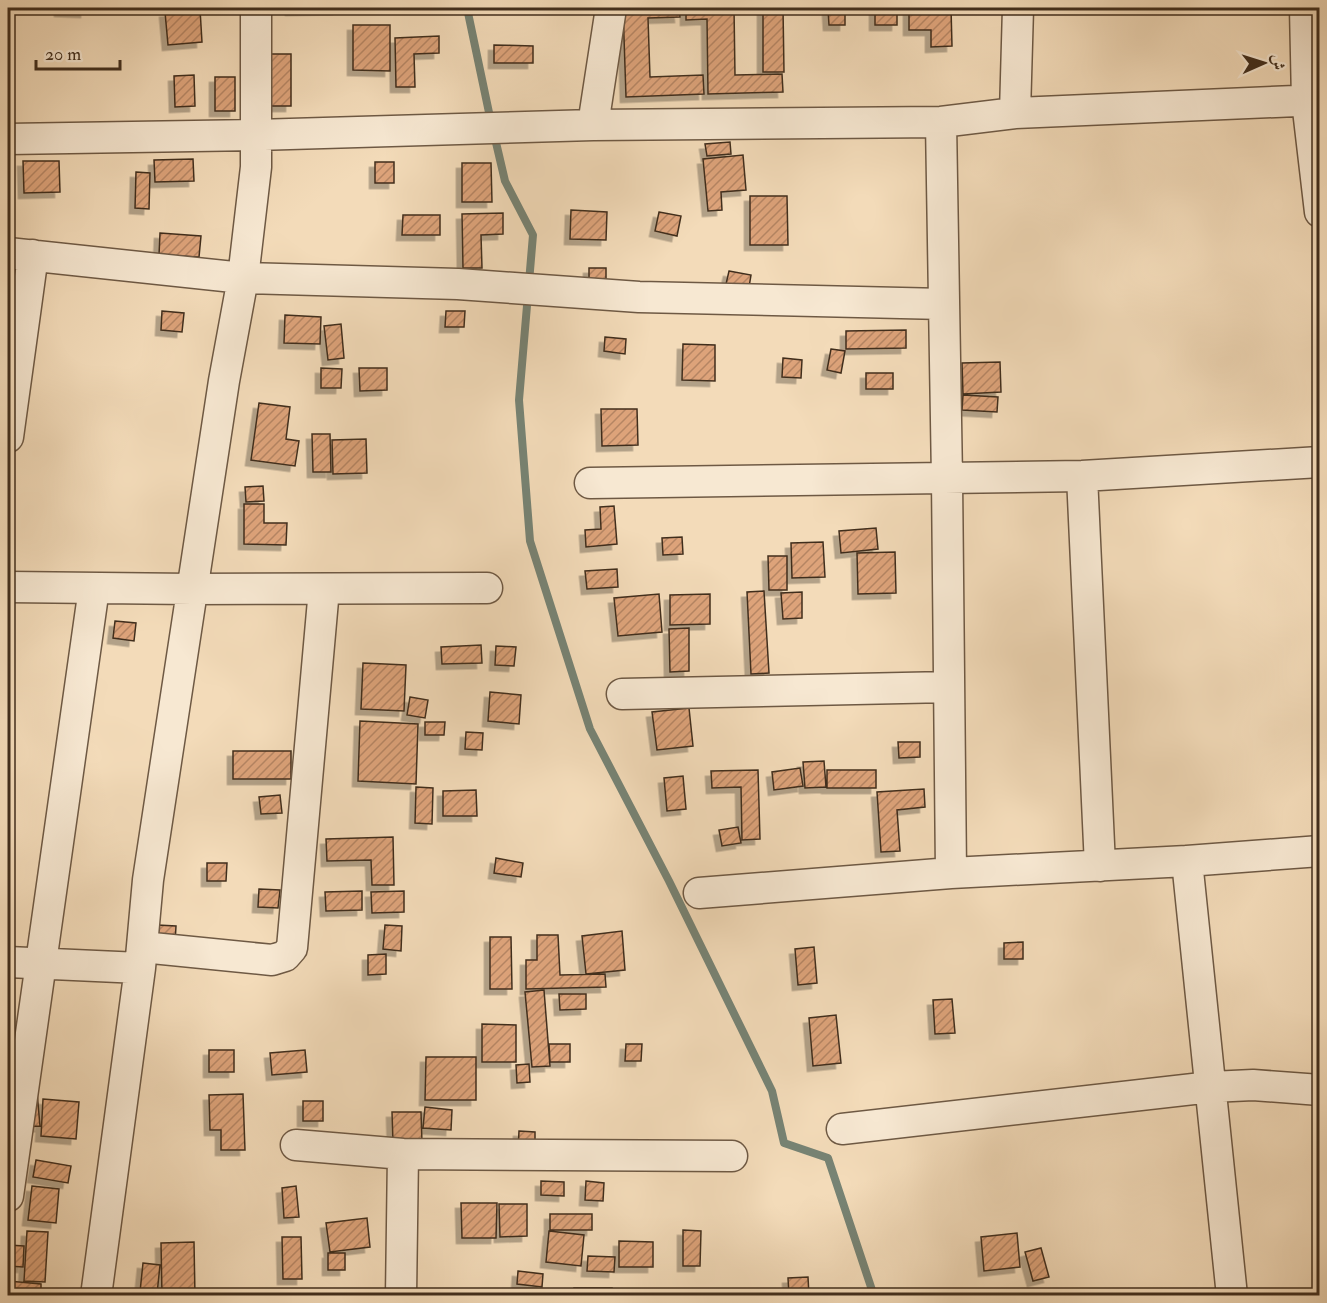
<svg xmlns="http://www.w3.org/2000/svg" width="1327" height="1303" font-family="'IM FELL Double Pica',Amiri,serif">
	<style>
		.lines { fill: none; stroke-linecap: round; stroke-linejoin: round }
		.stream { stroke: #778374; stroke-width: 8 }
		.building { fill: url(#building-hatch); stroke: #412e1d; stroke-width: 1.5; filter: url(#shadow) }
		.minor-casing { stroke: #6e5944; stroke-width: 33 }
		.minor { stroke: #f7e8d2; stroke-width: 30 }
	</style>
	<defs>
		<pattern id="building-hatch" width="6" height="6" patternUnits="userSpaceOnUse" patternTransform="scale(1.5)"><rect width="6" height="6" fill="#dda37a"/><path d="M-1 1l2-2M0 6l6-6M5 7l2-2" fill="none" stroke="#b58563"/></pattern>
		<filter id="shadow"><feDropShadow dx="-5.5" dy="5.5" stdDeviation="0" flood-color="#0004"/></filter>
	</defs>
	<rect width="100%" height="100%" fill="#f3dbb9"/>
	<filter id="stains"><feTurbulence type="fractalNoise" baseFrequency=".00333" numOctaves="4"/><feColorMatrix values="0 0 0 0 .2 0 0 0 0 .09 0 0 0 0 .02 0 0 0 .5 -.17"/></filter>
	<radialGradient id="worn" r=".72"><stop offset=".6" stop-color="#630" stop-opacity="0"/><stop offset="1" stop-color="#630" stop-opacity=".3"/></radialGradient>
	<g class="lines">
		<!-- stream -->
		<path class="stream" d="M 467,8 L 491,122
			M 494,134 L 505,181 L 533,235 L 519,400 L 530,541 L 590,729 L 669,881 L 772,1091 L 784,1143 L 828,1158 L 874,1296"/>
	</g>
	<!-- building -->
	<path class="building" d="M 60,8 L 86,8 L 86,12 L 60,11 Z
		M 290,8 L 338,8 L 338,9 L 291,10 Z
		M 623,8 L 679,8 L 680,17 L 648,18 L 650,77 L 703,75 L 704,94 L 626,97 Z
		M 686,8 L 734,8 L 735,75 L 782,74 L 783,92 L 708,94 L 707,19 L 686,20 Z
		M 763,8 L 783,8 L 784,72 L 763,72 Z
		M 875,8 L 897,8 L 897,25 L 875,25 Z
		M 909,8 L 951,8 L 952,46 L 931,47 L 931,30 L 909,30 Z
		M 200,9 L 202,42 L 168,45 L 165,12 Z
		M 845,9 L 845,25 L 829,25 L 828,10 Z
		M 353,25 L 390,25 L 390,71 L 353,70 Z
		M 439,36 L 439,53 L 414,54 L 415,87 L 396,87 L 395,38 Z
		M 494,45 L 533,46 L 533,63 L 494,63 Z
		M 270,54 L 291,54 L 291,106 L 271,106 Z
		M 194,75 L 195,106 L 175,107 L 174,76 Z
		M 215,77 L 235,77 L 235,111 L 215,111 Z
		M 730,142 L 731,154 L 707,156 L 705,144 Z
		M 743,155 L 746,190 L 721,192 L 722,210 L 708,211 L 703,159 Z
		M 193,159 L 194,181 L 155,182 L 154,160 Z
		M 23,161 L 59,161 L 60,192 L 24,193 Z
		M 375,162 L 394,162 L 394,183 L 375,183 Z
		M 462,163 L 491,163 L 492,202 L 462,202 Z
		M 136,172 L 150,173 L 149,209 L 135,208 Z
		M 750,196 L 787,196 L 788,245 L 750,245 Z
		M 571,210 L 607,212 L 606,240 L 570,239 Z
		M 659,212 L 681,216 L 677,236 L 655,231 Z
		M 503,213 L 503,234 L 481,235 L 482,268 L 463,268 L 462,214 Z
		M 403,215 L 440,215 L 440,235 L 402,235 Z
		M 160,233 L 201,236 L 199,257 L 159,255 Z
		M 589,268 L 606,268 L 606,287 L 589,287 Z
		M 729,271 L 751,275 L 749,287 L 726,284 Z
		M 162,311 L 184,313 L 182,332 L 161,330 Z
		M 446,311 L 465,311 L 464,327 L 445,327 Z
		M 285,315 L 321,317 L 320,344 L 284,343 Z
		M 341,324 L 344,358 L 328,360 L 324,326 Z
		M 906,330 L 906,348 L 846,349 L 846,331 Z
		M 605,337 L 626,339 L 625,354 L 604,351 Z
		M 683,344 L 715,345 L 715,381 L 682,380 Z
		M 831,349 L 845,351 L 841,373 L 827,370 Z
		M 783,358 L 802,360 L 801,378 L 782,377 Z
		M 1000,362 L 1001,392 L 963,394 L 962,363 Z
		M 321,368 L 342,369 L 341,388 L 321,388 Z
		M 359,368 L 387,368 L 387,390 L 360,391 Z
		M 866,373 L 893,373 L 893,389 L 866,389 Z
		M 963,395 L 998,397 L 997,412 L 962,410 Z
		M 259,403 L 290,407 L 286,439 L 299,441 L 295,466 L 251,460 Z
		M 601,409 L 637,409 L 638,445 L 602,446 Z
		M 312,434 L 330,434 L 331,472 L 313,472 Z
		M 366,439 L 367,473 L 333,474 L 332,440 Z
		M 263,486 L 264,501 L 246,502 L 245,487 Z
		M 244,504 L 264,504 L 264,523 L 287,523 L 286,545 L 244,544 Z
		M 614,506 L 617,544 L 586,547 L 585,530 L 601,529 L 600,507 Z
		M 876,528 L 878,549 L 841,553 L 839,531 Z
		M 682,537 L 683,554 L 663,555 L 662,538 Z
		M 823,542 L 825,577 L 792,578 L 791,543 Z
		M 895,552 L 896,593 L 858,594 L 857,553 Z
		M 768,556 L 787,556 L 787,590 L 769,590 Z
		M 617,569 L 618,587 L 587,589 L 585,571 Z
		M 764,591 L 769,673 L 751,674 L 747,592 Z
		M 802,592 L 802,618 L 783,619 L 781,593 Z
		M 659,594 L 662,632 L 618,636 L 614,598 Z
		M 710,594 L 710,624 L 670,625 L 670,595 Z
		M 115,621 L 136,623 L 134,641 L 113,638 Z
		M 689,628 L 689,671 L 670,672 L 669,629 Z
		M 481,645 L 482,663 L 442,664 L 441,647 Z
		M 496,646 L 516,647 L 514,666 L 495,665 Z
		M 363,663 L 406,665 L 404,711 L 361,709 Z
		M 490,692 L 521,695 L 519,724 L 488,721 Z
		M 410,697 L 428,700 L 425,718 L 407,715 Z
		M 689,708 L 693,746 L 657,750 L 652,712 Z
		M 360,721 L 418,724 L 416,784 L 358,781 Z
		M 425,722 L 445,722 L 444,735 L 425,735 Z
		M 466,732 L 483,733 L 482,750 L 465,749 Z
		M 898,742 L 920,742 L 920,757 L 899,758 Z
		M 233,751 L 291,751 L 291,779 L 233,779 Z
		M 824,761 L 826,787 L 805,788 L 803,762 Z
		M 800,768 L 803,786 L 774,790 L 772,772 Z
		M 758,770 L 760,839 L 742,840 L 741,787 L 712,788 L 711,771 Z
		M 827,770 L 876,770 L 876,788 L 827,788 Z
		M 683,776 L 686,809 L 667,811 L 664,778 Z
		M 416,787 L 433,788 L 432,824 L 415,823 Z
		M 924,789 L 925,807 L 897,810 L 900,851 L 881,852 L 877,792 Z
		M 476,790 L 477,816 L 443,816 L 443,791 Z
		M 280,795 L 282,813 L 261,814 L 259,797 Z
		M 738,827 L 741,843 L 722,846 L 719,830 Z
		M 393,837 L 394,885 L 372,885 L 371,860 L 327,861 L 326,839 Z
		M 496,858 L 523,863 L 521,877 L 494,873 Z
		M 207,863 L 227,863 L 226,881 L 207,881 Z
		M 259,889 L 280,890 L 278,908 L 258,907 Z
		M 362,891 L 362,910 L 326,911 L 325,892 Z
		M 404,891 L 404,912 L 372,913 L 371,892 Z
		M 157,925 L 176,926 L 175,943 L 156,942 Z
		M 385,925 L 402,926 L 401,951 L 383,949 Z
		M 622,931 L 625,970 L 586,974 L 582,936 Z
		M 537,935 L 558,935 L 560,975 L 605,974 L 606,987 L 526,989 L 526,960 L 537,960 Z
		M 490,937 L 511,937 L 512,989 L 490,989 Z
		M 1023,942 L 1023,959 L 1004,959 L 1004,943 Z
		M 814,947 L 817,983 L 798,985 L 795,949 Z
		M 386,954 L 386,974 L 368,975 L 368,955 Z
		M 544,990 L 550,1066 L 532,1067 L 525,992 Z
		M 559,994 L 586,994 L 586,1009 L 560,1010 Z
		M 952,999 L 955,1033 L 935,1034 L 933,1000 Z
		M 836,1015 L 841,1063 L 813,1066 L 809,1018 Z
		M 482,1024 L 516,1025 L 516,1062 L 482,1062 Z
		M 8,1038 L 12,1039 L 8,1066 Z
		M 549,1044 L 570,1044 L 570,1062 L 550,1062 Z
		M 626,1044 L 642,1044 L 641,1061 L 625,1061 Z
		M 209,1050 L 234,1050 L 234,1072 L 209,1072 Z
		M 305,1050 L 307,1072 L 272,1075 L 270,1053 Z
		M 426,1057 L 476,1057 L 476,1100 L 425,1100 Z
		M 529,1064 L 530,1082 L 517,1083 L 516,1065 Z
		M 37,1092 L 40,1126 L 25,1127 Z
		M 243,1094 L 245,1150 L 221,1150 L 221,1130 L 210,1130 L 209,1095 Z
		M 43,1099 L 79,1102 L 76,1139 L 41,1136 Z
		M 303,1101 L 323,1101 L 323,1121 L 303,1121 Z
		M 425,1107 L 452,1110 L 451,1130 L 423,1128 Z
		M 392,1112 L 421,1112 L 422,1143 L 393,1143 Z
		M 519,1131 L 535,1132 L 535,1150 L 518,1150 Z
		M 36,1160 L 71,1166 L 68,1183 L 33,1177 Z
		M 541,1181 L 564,1182 L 564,1196 L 541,1195 Z
		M 586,1181 L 604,1183 L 603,1201 L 585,1200 Z
		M 32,1186 L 59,1189 L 56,1223 L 28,1220 Z
		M 296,1186 L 299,1217 L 284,1218 L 282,1188 Z
		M 461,1203 L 497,1203 L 496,1238 L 462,1238 Z
		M 499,1204 L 527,1204 L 527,1236 L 500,1237 Z
		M 550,1214 L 592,1214 L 592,1230 L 550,1230 Z
		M 367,1218 L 370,1247 L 330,1252 L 326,1223 Z
		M 683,1230 L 701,1231 L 700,1266 L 683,1266 Z
		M 27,1231 L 48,1232 L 45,1282 L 24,1281 Z
		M 549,1231 L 584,1235 L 581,1266 L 546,1262 Z
		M 1017,1233 L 1020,1267 L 984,1271 L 981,1237 Z
		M 282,1237 L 301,1237 L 302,1279 L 283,1279 Z
		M 619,1241 L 653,1242 L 653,1267 L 619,1267 Z
		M 194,1242 L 195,1296 L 162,1296 L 161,1243 Z
		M 8,1245 L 24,1246 L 23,1267 L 8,1266 Z
		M 1041,1248 L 1049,1277 L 1033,1281 L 1025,1252 Z
		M 328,1253 L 345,1253 L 345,1270 L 328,1270 Z
		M 588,1256 L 615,1257 L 614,1272 L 587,1271 Z
		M 143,1263 L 160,1265 L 157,1294 L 140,1292 Z
		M 518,1271 L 543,1274 L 542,1287 L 517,1284 Z
		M 808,1277 L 809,1296 L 789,1296 L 788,1278 Z
		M 8,1281 L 41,1284 L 41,1296 L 8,1296 Z
		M 574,1288 L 612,1288 L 612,1296 L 574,1296 Z
		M 554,1289 L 571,1289 L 571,1296 L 554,1296 Z
		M 496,1290 L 496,1296 L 459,1296 L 458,1291 Z
		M 1003,1291 L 1003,1296 L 987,1296 L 987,1292 Z"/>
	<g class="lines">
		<!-- minor casing -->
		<g class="minor-casing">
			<path id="minor" d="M 1305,8 L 1307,101 L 1320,212
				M 1015,113 L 1018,8
				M 941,122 L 947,479 L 951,873
				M 593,125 L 611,8
				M 8,139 L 256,135 L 593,125 L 941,122 L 1015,113 L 1320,100
				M 8,253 L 243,278 L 458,284 L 639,297 L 944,304
				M 8,437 L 33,255
				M 1082,476 L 1100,866
				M 590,483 L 1082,476 L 1320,462
				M 8,587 L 192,589 L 487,588
				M 622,694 L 949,687
				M 1187,861 L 1232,1296
				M 699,893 L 951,873 L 1187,861 L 1320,851
				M 142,947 L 272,960 L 285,956 L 292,948 L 324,589
				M 8,962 L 140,968
				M 842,1129 L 1211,1087 L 1253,1085 L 1320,1090
				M 296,1145 L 403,1154 L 732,1156
				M 8,1196 L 94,588
				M 96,1296 L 140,968 L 148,880 L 224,381 L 243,278 L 256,167 L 256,8
				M 401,1296 L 403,1154"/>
		</g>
		<!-- minor -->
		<use href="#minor" class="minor"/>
	</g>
	<!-- margin -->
	<rect width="1327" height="1303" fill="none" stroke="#f3dbb9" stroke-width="30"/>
	<rect x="9" y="9" width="1309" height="1285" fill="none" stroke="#412e1d" stroke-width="3"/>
	<rect x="15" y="15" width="1297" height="1273" fill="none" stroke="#412e1d" stroke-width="1.5"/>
	<!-- north arrow -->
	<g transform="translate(1264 63) rotate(87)" stroke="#f7e8d2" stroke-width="4.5" paint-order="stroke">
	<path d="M0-4.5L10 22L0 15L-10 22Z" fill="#412e1d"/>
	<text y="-9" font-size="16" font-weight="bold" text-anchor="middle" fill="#412e1d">ش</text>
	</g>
	<!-- scale -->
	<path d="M36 60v9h84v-9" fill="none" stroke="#412e1d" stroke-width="3"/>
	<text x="45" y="60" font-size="18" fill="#412e1d" stroke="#f7e8d2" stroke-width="4.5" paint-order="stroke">20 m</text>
	<rect width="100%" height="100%" filter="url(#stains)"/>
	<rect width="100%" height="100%" fill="url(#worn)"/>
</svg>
